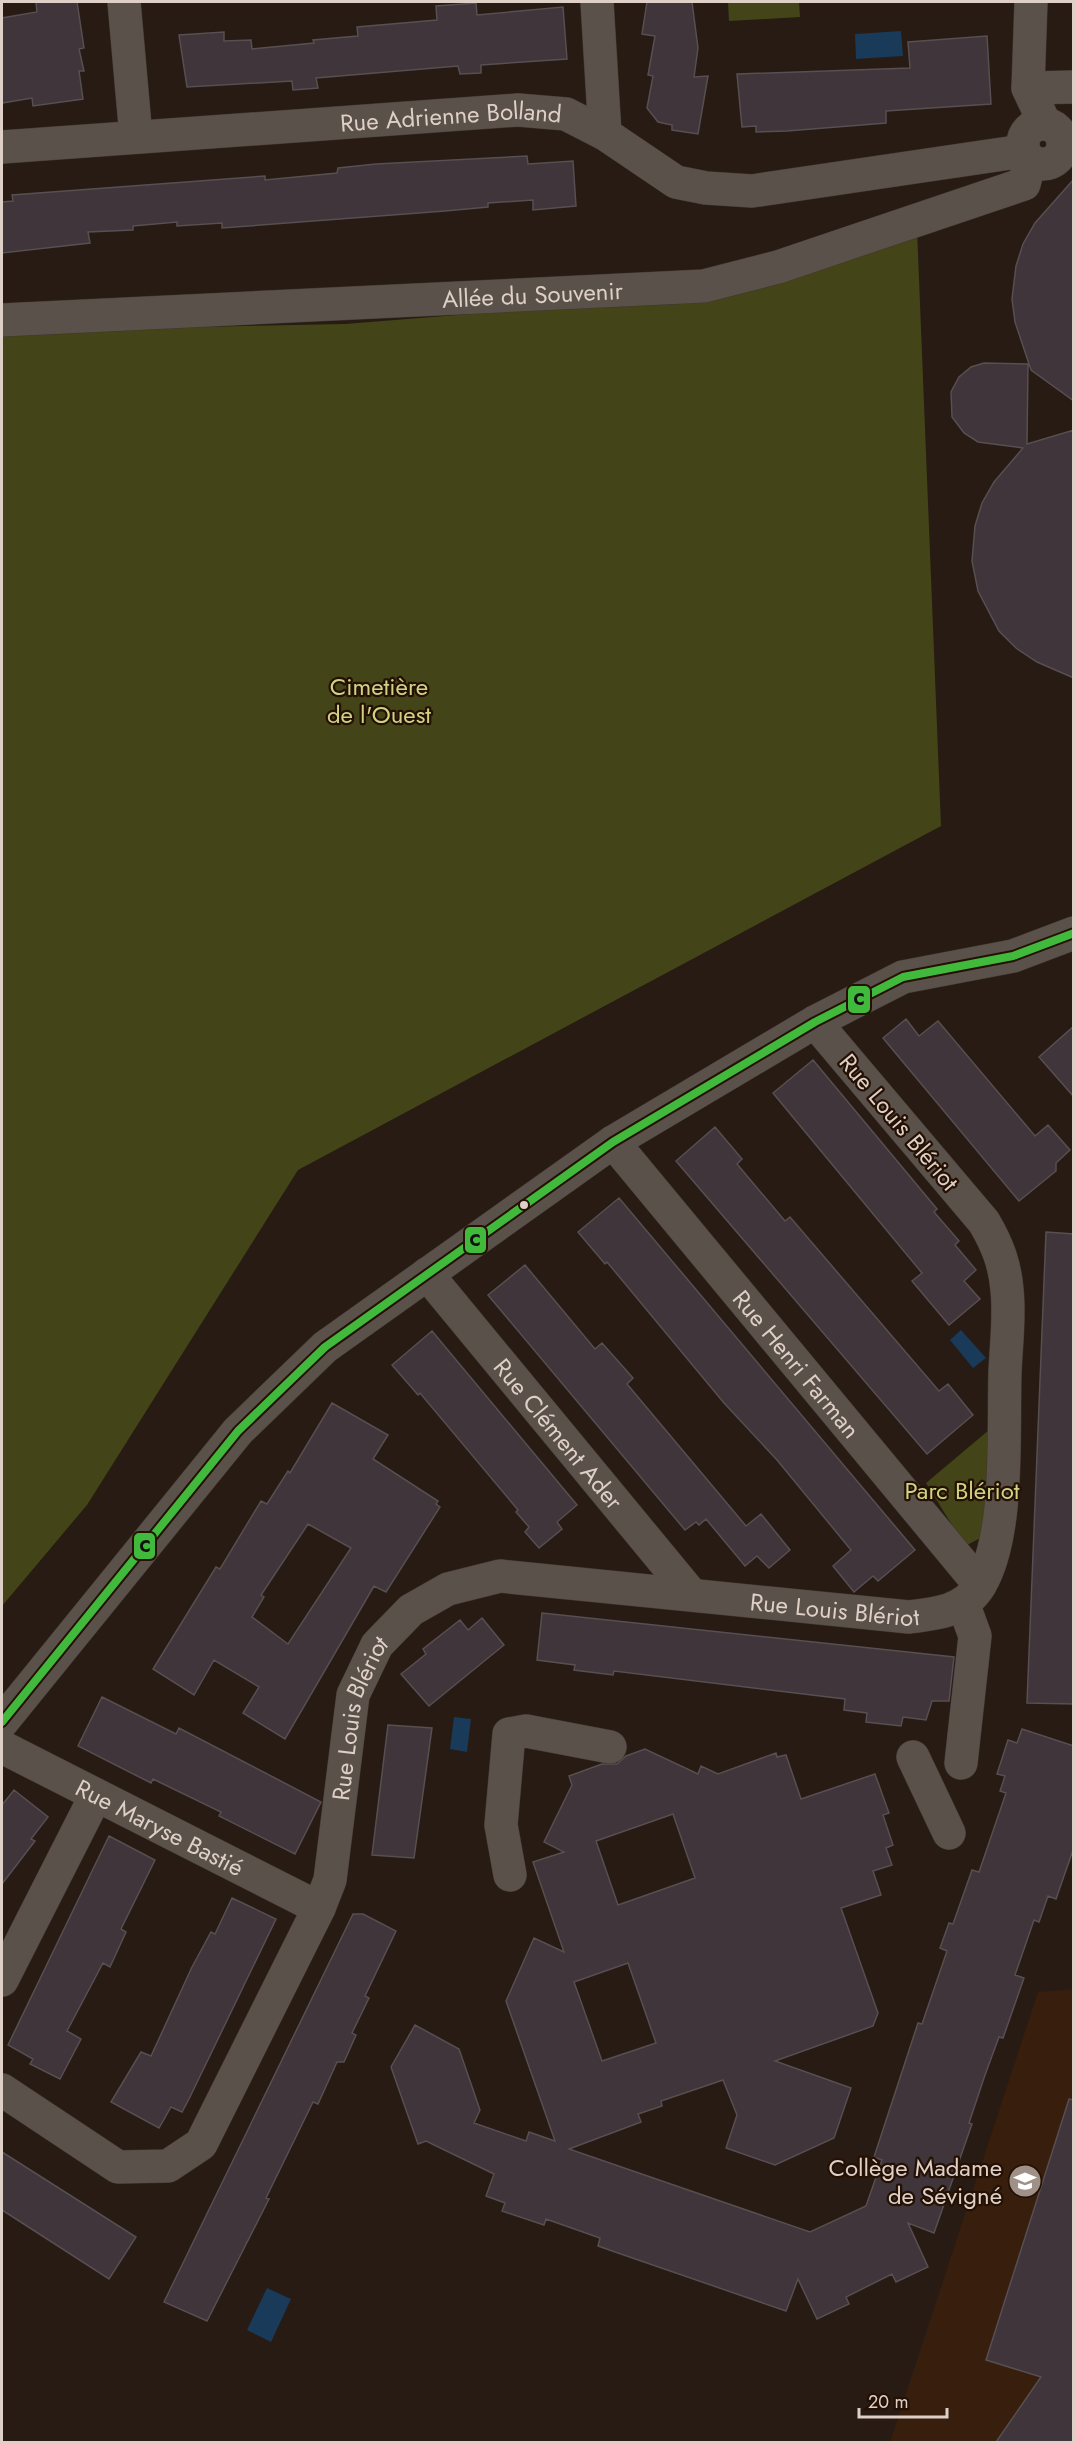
<svg xmlns="http://www.w3.org/2000/svg" width="1075" height="2444" font-family="Jost,sans-serif">
	<style>
		.built { fill: #371e0d }
		.green { fill: #434418 }
		.water { fill: #193a59 }
		.building { fill: #3f353a; stroke: #574f51; stroke-width: 1.5; fill-rule: evenodd }
		.lines { fill: none; stroke-linecap: round; stroke-linejoin: round }
		.minor-casing { stroke: #413731; stroke-width: 34 }
		.minor { stroke: #5a514b; stroke-width: 33 }
		.bus-1-casing { stroke: #251004; stroke-width: 12 }
		.bus-1 { stroke: #40b93c; stroke-width: 8 }
		.bus-dot { fill: #dfd0c7; stroke: #251004; stroke-width: 2 }
		.labels { text-anchor: middle; dominant-baseline: central; stroke-width: 4.5; stroke-linejoin: round; paint-order: stroke }
		.street-label { font-size: 24px; fill: #dfd0c7; stroke: #251004 }
		.park-label { font-size: 24px; fill: #cdd482; stroke: #251004 }
		.poi-label { font-size: 24px; fill: #dfd0c7; stroke: #251004; text-anchor: end }
		.line-badge { stroke: #251004; stroke-width: 2 }
		.pale-badge-label { font-size: 16px; text-anchor: middle; font-weight: bold; fill: #111 }
	</style>
	<rect width="100%" height="100%" fill="#271b13"/>
	<!-- built -->
	<path class="built" d="M 1073,1989 L 1073,2442 L 890,2442 L 1038,1992 Z"/>
	<!-- green -->
	<path class="green" d="M 728,2 L 799,2 L 800,17 L 729,21 Z
		M 917,229 L 941,826 L 298,1170 L 87,1505 L 2,1606 L 2,331 L 345,324 L 706,295 Z
		M 989,1430 L 990,1533 L 965,1546 L 926,1483 Z"/>
	<!-- water -->
	<path class="water" d="M 901,31 L 903,56 L 856,59 L 855,34 Z
		M 961,1330 L 986,1358 L 973,1368 L 950,1340 Z
		M 454,1717 L 471,1719 L 467,1752 L 450,1749 Z
		M 267,2288 L 291,2299 L 271,2342 L 247,2330 Z"/>
	<!-- building -->
	<path class="building" d="M 36,2 L 77,2 L 84,48 L 79,49 L 84,71 L 79,71 L 83,99 L 33,106 L 32,98 L 2,103 L 2,18 L 37,12 Z
		M 647,2 L 692,2 L 698,48 L 694,77 L 708,76 L 698,134 L 672,130 L 672,125 L 658,122 L 647,108 L 653,76 L 648,75 L 655,36 L 642,34 Z
		M 476,3 L 477,15 L 563,7 L 567,59 L 481,65 L 481,73 L 460,74 L 458,66 L 316,78 L 318,88 L 293,90 L 292,81 L 187,87 L 179,35 L 224,32 L 224,41 L 251,40 L 252,49 L 314,43 L 313,40 L 358,36 L 357,27 L 437,20 L 436,6 Z
		M 987,36 L 991,104 L 886,111 L 886,123 L 787,131 L 756,132 L 756,126 L 742,127 L 737,74 L 910,68 L 908,42 Z
		M 527,156 L 528,164 L 573,161 L 576,206 L 533,210 L 533,200 L 488,203 L 488,207 L 445,211 L 222,228 L 222,223 L 177,226 L 177,222 L 133,226 L 133,230 L 88,232 L 90,243 L 2,253 L 2,202 L 13,201 L 12,195 L 265,176 L 265,180 L 337,173 L 338,168 L 376,164 Z
		M 1074,179 L 1074,401 L 1031,370 L 1015,322 L 1012,299 L 1016,266 L 1023,244 L 1035,223 Z
		M 984,363 L 1028,364 L 1027,444 L 1074,430 L 1074,678 L 1037,662 L 1016,648 L 999,631 L 978,591 L 972,561 L 975,526 L 982,503 L 994,482 L 1023,448 L 978,442 L 964,433 L 952,417 L 951,392 L 959,377 L 971,367 Z
		M 906,1019 L 919,1036 L 938,1021 L 1035,1136 L 1048,1125 L 1070,1150 L 1056,1163 L 1056,1171 L 1019,1201 L 883,1038 Z
		M 1074,1026 L 1074,1097 L 1039,1057 Z
		M 813,1060 L 937,1209 L 934,1212 L 959,1241 L 955,1245 L 976,1270 L 964,1281 L 980,1299 L 949,1325 L 912,1281 L 922,1273 L 773,1093 Z
		M 715,1127 L 742,1159 L 737,1164 L 785,1221 L 790,1217 L 939,1391 L 948,1384 L 973,1415 L 927,1454 L 676,1161 Z
		M 619,1198 L 915,1550 L 878,1581 L 873,1576 L 854,1592 L 833,1566 L 851,1550 L 777,1460 L 724,1403 L 607,1262 L 605,1264 L 578,1232 Z
		M 1046,1232 L 1074,1234 L 1074,1704 L 1027,1703 Z
		M 525,1265 L 595,1349 L 602,1343 L 633,1378 L 627,1384 L 746,1526 L 761,1514 L 790,1550 L 769,1568 L 757,1556 L 745,1566 L 706,1519 L 699,1525 L 696,1522 L 685,1530 L 488,1295 Z
		M 432,1331 L 577,1505 L 557,1522 L 562,1529 L 539,1548 L 525,1532 L 529,1527 L 516,1512 L 518,1510 L 420,1393 L 418,1395 L 392,1365 Z
		M 332,1403 L 388,1435 L 373,1459 L 438,1501 L 436,1504 L 440,1507 L 386,1592 L 374,1586 L 285,1739 L 243,1713 L 259,1687 L 214,1660 L 194,1695 L 153,1669 L 216,1567 L 220,1569 L 261,1501 L 267,1504 L 288,1471 L 290,1473 ZM 308,1524 L 351,1548 L 288,1644 L 252,1617 L 264,1597 L 261,1595 Z
		M 542,1613 L 954,1657 L 949,1701 L 932,1701 L 926,1720 L 903,1717 L 901,1726 L 866,1722 L 867,1713 L 844,1710 L 845,1699 L 614,1671 L 613,1675 L 574,1670 L 575,1665 L 537,1660 Z
		M 482,1618 L 504,1645 L 429,1706 L 401,1674 L 426,1654 L 423,1649 L 460,1620 L 468,1630 Z
		M 102,1697 L 176,1734 L 179,1728 L 321,1802 L 295,1854 L 219,1816 L 221,1812 L 153,1779 L 151,1783 L 78,1746 Z
		M 388,1725 L 432,1728 L 414,1858 L 372,1855 Z
		M 1022,1729 L 1074,1746 L 1074,1847 L 1056,1899 L 1048,1896 L 1039,1922 L 1034,1920 L 1015,1975 L 1024,1978 L 1003,2038 L 999,2037 L 985,2075 L 969,2123 L 972,2124 L 934,2233 L 908,2223 L 928,2267 L 896,2282 L 892,2274 L 846,2297 L 849,2304 L 817,2319 L 798,2279 L 786,2311 L 618,2253 L 598,2246 L 600,2238 L 546,2219 L 544,2225 L 502,2211 L 505,2203 L 486,2196 L 494,2174 L 426,2141 L 418,2144 L 391,2067 L 415,2025 L 459,2049 L 480,2110 L 474,2123 L 526,2141 L 529,2132 L 555,2141 L 506,2001 L 534,1938 L 564,1952 L 533,1862 L 564,1852 L 544,1842 L 572,1785 L 569,1776 L 602,1764 L 617,1764 L 626,1756 L 645,1749 L 698,1774 L 701,1766 L 718,1774 L 776,1753 L 777,1757 L 786,1755 L 801,1799 L 875,1774 L 889,1813 L 883,1815 L 893,1845 L 886,1848 L 892,1865 L 873,1871 L 881,1895 L 841,1908 L 878,2013 L 873,2026 L 775,2061 L 851,2088 L 834,2138 L 775,2165 L 726,2148 L 737,2115 L 723,2080 L 661,2101 L 662,2106 L 638,2114 L 641,2122 L 569,2149 L 810,2232 L 866,2206 L 882,2160 L 874,2157 L 918,2023 L 922,2024 L 947,1951 L 940,1948 L 949,1923 L 953,1924 L 972,1870 L 979,1872 L 1006,1793 L 1000,1791 L 1005,1776 L 997,1774 L 1008,1740 L 1017,1743 ZM 673,1814 L 695,1878 L 618,1905 L 596,1841 ZM 628,1963 L 656,2043 L 602,2061 L 574,1982 Z
		M 14,1790 L 48,1817 L 31,1839 L 35,1841 L 2,1884 L 2,1805 Z
		M 109,1836 L 155,1860 L 121,1929 L 126,1932 L 110,1967 L 103,1963 L 67,2031 L 81,2039 L 60,2079 L 30,2064 L 33,2059 L 8,2045 Z
		M 232,1898 L 276,1919 L 189,2099 L 182,2112 L 171,2107 L 159,2128 L 111,2102 L 141,2052 L 151,2056 L 192,1967 L 211,1932 L 215,1934 Z
		M 353,1914 L 363,1914 L 396,1931 L 365,1996 L 369,1998 L 352,2033 L 356,2035 L 344,2062 L 337,2062 L 318,2104 L 313,2102 L 266,2198 L 269,2199 L 207,2321 L 164,2302 Z
		M 1069,2099 L 1074,2100 L 1074,2442 L 996,2442 L 1041,2377 L 986,2360 Z
		M 2,2152 L 136,2237 L 109,2279 L 2,2210 Z"/>
	<g class="lines">
		<!-- minor casing -->
		<g class="minor-casing">
			<g id="minor">
				<path d="M 124,2 L 136,137"/>
				<path d="M 597,2 L 605,134"/>
				<path d="M 1031,2 L 1028,88 L 1045,124"/>
				<path d="M 1028,88 L 1074,87"/>
				<circle cx="1043" cy="144" r="20"/>
				<path id="s1" d="M 2,147 L 518,110 L 566,114 L 605,134 L 676,182 L 706,188 L 752,191 L 1023,151"/>
				<path id="s2" d="M 2,320 L 704,286 L 778,267 L 1024,184 L 1030,161"/>
				<path id="s3" d="M 613,1142 L 980,1585"/>
				<path id="s4" d="M 427,1274 L 691,1594"/>
				<path d="M 2,1722 L 238,1431 L 325,1347 L 613,1142 L 815,1022 L 903,977 L 1013,956 L 1074,933"/>
				<path id="s5" d="M 2,1747 L 319,1908"/>
				<path d="M 913,1757 L 949,1833"/>
				<path d="M 961,1763 L 975,1636 L 963,1603"/>
				<path d="M 510,1875 L 501,1825 L 509,1734 L 526,1731 L 610,1747"/>
				<path d="M 2,1980 L 96,1795"/>
				<path id="s6" d="M 2,2090 L 118,2167 L 168,2166 L 201,2144 L 319,1908 L 330,1880 L 353,1695 L 377,1645 L 411,1610 L 448,1589 L 500,1576 L 909,1617 C 936,1614 965,1611 980,1585 C 1010,1535 1003,1431 1005,1372 C 1006,1346 1010,1317 1007,1290 C 1005,1264 997,1244 984,1222 L 815,1022"/>
			</g>
		</g>
		<!-- minor -->
		<use href="#minor" class="minor"/>
		<!-- bus-1 casing -->
		<g class="bus-1-casing">
			<path id="bus-1" d="M 2,1722 L 238,1431 L 325,1347 L 613,1142 L 815,1022 L 903,977 L 1013,956 L 1074,933"/>
		</g>
		<!-- bus-1 -->
		<use href="#bus-1" class="bus-1"/>
	</g>
	<!-- icons -->
	<defs>
		<g id="school-disc" transform="scale(1.725)"><circle r="9.5" fill="#9f9188" stroke="#251004"/><path d="M0-5L7-2L0 1L-7-2ZM-4 1L0 2.5L4 1V4Q0 6-4 4Z" fill="#fff"/></g>
	</defs>
	<g fill-rule="evenodd">
		<use href="#school-disc" x="1025" y="2181"/>
	</g>
	<!-- markers -->
	<circle class="bus-dot" cx="524" cy="1205" r="5"/>
	<g class="labels">
		<!-- street labels -->
		<g class="street-label">
			<text stroke="none"><textPath href="#s1" startOffset="450">Rue Adrienne Bolland</textPath></text>
			<text stroke="none"><textPath href="#s2" startOffset="531">Allée du Souvenir</textPath></text>
			<text transform="translate(899 1122) rotate(50)">Rue Louis Blériot</text>
			<text stroke="none"><textPath href="#s3" startOffset="288">Rue Henri Farman</textPath></text>
			<text stroke="none"><textPath href="#s4" startOffset="207">Rue Clément Ader</textPath></text>
			<text stroke="none"><textPath href="#s6" startOffset="1246">Rue Louis Blériot</textPath></text>
			<text stroke="none"><textPath href="#s6" startOffset="688">Rue Louis Blériot</textPath></text>
			<text stroke="none"><textPath href="#s5" startOffset="177">Rue Maryse Bastié</textPath></text>
		</g>
		<!-- park labels -->
		<g class="park-label">
			<text x="379" y="686">Cimetière<tspan x="379" dy="28">de l'Ouest</tspan></text>
			<text x="962" y="1490">Parc Blériot</text>
		</g>
		<!-- poi labels -->
		<g class="poi-label">
			<text x="1002" y="2167">Collège Madame<tspan x="1002" dy="28">de Sévigné</tspan></text>
		</g>
	</g>
	<g class="line-badge">
		<rect x="847" y="985" width="24" height="29" rx="6" fill="#40b93c"/>
		<rect x="464" y="1226" width="23" height="28" rx="6" fill="#40b93c"/>
		<rect x="133" y="1532" width="23" height="28" rx="6" fill="#40b93c"/>
	</g>
	<g class="pale-badge-label">
		<text x="859" y="1005">C</text>
		<text x="475" y="1246">C</text>
		<text x="145" y="1552">C</text>
	</g>
	<!-- border -->
	<rect width="1075" height="2444" fill="none" stroke="#dfd0c7" stroke-width="6"/>
	<!-- scale -->
	<path d="M859 2408v9h88v-9" fill="none" stroke="#dfd0c7" stroke-width="3"/>
	<text x="868" y="2408" font-size="18" fill="#dfd0c7" stroke="#251004" stroke-width="4.5" paint-order="stroke">20 m</text>
</svg>
